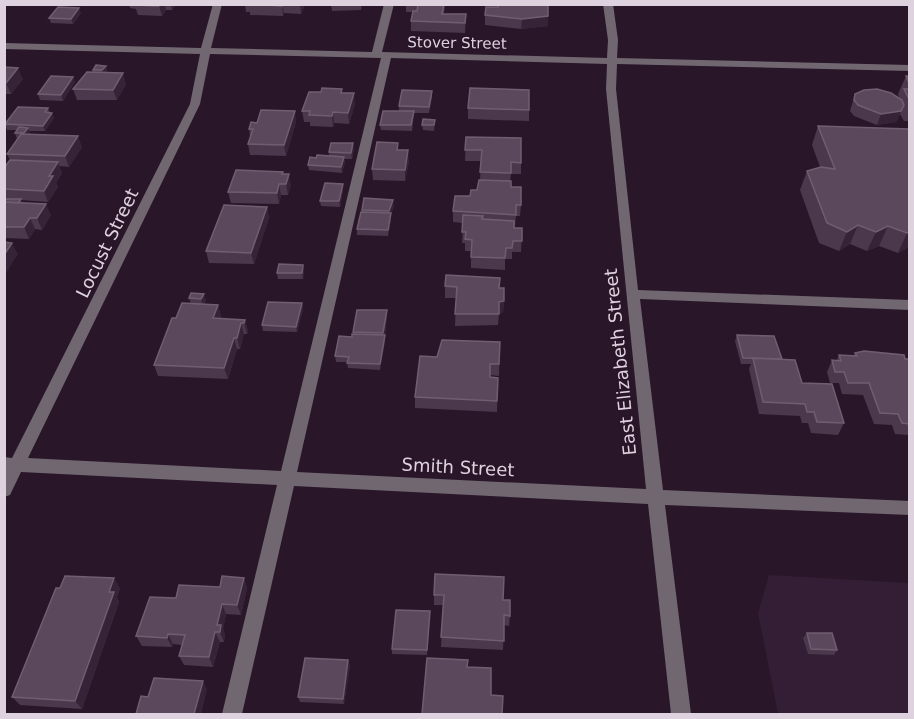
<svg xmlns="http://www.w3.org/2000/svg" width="914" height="719" font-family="'DejaVu Sans',sans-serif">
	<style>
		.built { fill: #341e35 }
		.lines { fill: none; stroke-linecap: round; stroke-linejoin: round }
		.minor { fill: #716771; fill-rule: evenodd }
		.wall { fill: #4b384c }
		.shaded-wall { fill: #372337 }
		.building { fill: #5b485c; stroke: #705e70; stroke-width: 1.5 }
		.labels { text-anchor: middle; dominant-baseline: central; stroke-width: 4.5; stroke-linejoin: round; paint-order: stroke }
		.far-street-label { font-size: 15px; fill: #dfd2df; stroke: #291629 }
		.street-label { font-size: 18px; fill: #dfd2df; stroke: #291629 }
	</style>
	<rect width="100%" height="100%" fill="#291629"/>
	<!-- built -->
	<path class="built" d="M 769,575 L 909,583 L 909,714 L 778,714 L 758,613 Z"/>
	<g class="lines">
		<!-- minor -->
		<path class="minor" d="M 213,4 L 222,4 L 211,48 L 372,52 L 384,4 L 394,4 L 382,52 L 607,58 L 608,40 L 603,4 L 613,4 L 618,40 L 617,58 L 910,65 L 910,71 L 617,64 L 616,89 L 638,290 L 910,300 L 910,310 L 640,299 L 663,490 L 910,501 L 910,515 L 665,505 L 691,714 L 671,714 L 648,504 L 294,486 L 242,714 L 222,714 L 277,485 L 21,472 L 10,495 L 4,497 L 4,457 L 12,458 L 190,104 L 200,54 L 4,49 L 4,43 L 201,48 ZM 210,54 L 381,58 L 281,471 L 28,458 L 200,104 ZM 391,58 L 607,64 L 606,89 L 646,489 L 297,472 Z"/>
	</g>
	<!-- wall -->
	<path class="wall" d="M 129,4 L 176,4 L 172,10 L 166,10 L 162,16 L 138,15 L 136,9 L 130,8 Z
		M 245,4 L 305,4 L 301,14 L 284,13 L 283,16 L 250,15 L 250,12 L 246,12 Z
		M 331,4 L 362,4 L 361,10 L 332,11 Z
		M 406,4 L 445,4 L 444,14 L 466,14 L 465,33 L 411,31 L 411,21 L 413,12 L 406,12 Z
		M 81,13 L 73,24 L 51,23 L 49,18 Z
		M 485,15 L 548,16 L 548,26 L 521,29 L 485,25 Z
		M 106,66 L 107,71 L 106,73 L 126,84 L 117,100 L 77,100 L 73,89 L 93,72 L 93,70 Z
		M 4,67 L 23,79 L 11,94 L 4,94 Z
		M 906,76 L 909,76 L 909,121 L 904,121 L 900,114 L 896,122 L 877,125 L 854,116 L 850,111 L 855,94 L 900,99 L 898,94 Z
		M 75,82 L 63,101 L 40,100 L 38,94 Z
		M 342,89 L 342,93 L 355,104 L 349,124 L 334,123 L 333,127 L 310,126 L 310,122 L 304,122 L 302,111 L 321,92 Z
		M 432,91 L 432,97 L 429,113 L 414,113 L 412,131 L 381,130 L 380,125 L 399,111 L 399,106 Z
		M 48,108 L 50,113 L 54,118 L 45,131 L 29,131 L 30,133 L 30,134 L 82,147 L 69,167 L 59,166 L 62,173 L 56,183 L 58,187 L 48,202 L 21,200 L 22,203 L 51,215 L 42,230 L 35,229 L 29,239 L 4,238 L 4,168 L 10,160 L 7,154 L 17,139 L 15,133 L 17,130 L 7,130 L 5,124 Z
		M 468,108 L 529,110 L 529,121 L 468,119 Z
		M 435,120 L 434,131 L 423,130 L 422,125 Z
		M 296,122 L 286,156 L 250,155 L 248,144 L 250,137 L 249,129 Z
		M 818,126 L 909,129 L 909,247 L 898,253 L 879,246 L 867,251 L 850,244 L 839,251 L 819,243 L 800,190 L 807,171 L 820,167 L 812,145 Z
		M 466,137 L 521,163 L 521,174 L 511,174 L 510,181 L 511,187 L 521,205 L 520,216 L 516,216 L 515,226 L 514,226 L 514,228 L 522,228 L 521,252 L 512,252 L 512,259 L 505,259 L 505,270 L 471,268 L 471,251 L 465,251 L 465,243 L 462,243 L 463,223 L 453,222 L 453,211 L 477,190 L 480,180 L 481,161 L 465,161 Z
		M 354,149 L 352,159 L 344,159 L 345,162 L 342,173 L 309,170 L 308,165 L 316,158 L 329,156 L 329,152 Z
		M 398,150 L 409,161 L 405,181 L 373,180 L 372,169 Z
		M 283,174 L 291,185 L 288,195 L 281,195 L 279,204 L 231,203 L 228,192 Z
		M 343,190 L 340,207 L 321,206 L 320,201 Z
		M 394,206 L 391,214 L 391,219 L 388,236 L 357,235 L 357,229 L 362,210 Z
		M 267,207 L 269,218 L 254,264 L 209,263 L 206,251 Z
		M 303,265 L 304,271 L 303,279 L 278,279 L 277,273 Z
		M 445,286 L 499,288 L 504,301 L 503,312 L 499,314 L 498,325 L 455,326 L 456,298 L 445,298 Z
		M 189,298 L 206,300 L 204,304 L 218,305 L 221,316 L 220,319 L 245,320 L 248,331 L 247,334 L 244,334 L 240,349 L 237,349 L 228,379 L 158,376 L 154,365 L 176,318 L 191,304 Z
		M 302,303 L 303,309 L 297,332 L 263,331 L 262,325 Z
		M 387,316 L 385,335 L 385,341 L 380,370 L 348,368 L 347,362 L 336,362 L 335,356 L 352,337 L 353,332 Z
		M 737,335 L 782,359 L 802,383 L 844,423 L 838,435 L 811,433 L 808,423 L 802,423 L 800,416 L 759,414 L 749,369 L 751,364 L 741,364 L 735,341 Z
		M 500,342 L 499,376 L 490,375 L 490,377 L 498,378 L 497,412 L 415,408 L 415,397 L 437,357 Z
		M 855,353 L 909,359 L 909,435 L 895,434 L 892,425 L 874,424 L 863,395 L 842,394 L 839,383 L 830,383 L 827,372 L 832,360 L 836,361 L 839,355 L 854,356 Z
		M 244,578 L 247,588 L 241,615 L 226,614 L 223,629 L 225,635 L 224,642 L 220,642 L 213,667 L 184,665 L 179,656 L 182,645 L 173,644 L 172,647 L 142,646 L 136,636 L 176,598 L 220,587 Z
		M 120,588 L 117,597 L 119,602 L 82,709 L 20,705 L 12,697 Z
		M 434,595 L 503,600 L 510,616 L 509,626 L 504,625 L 503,650 L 441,647 L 443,605 L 434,605 Z
		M 430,611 L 427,655 L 392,654 L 392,649 Z
		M 807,633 L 837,650 L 834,655 L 808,654 L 803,638 Z
		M 350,665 L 344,704 L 300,702 L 298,697 Z"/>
	<!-- shaded-wall -->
	<path class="shaded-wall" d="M 160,4 L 165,4 L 166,10 L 162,16 L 159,6 Z
		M 171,4 L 176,4 L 172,10 Z
		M 282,4 L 284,13 L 283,16 L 282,6 Z
		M 300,4 L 305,4 L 301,14 Z
		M 79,8 L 81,13 L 73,24 L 71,19 Z
		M 548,16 L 548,26 L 521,29 L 522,19 Z
		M 106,66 L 107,71 L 104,76 L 102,70 Z
		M 18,68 L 23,79 L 11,94 L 6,83 Z
		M 123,73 L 126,84 L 117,100 L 113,90 Z
		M 73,77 L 75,82 L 63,101 L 61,95 Z
		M 354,93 L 355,104 L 349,124 L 348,113 Z
		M 904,105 L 896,122 L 877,125 L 881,114 Z
		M 295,111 L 296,122 L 286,156 L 284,145 Z
		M 333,112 L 334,123 L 333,127 L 332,116 Z
		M 52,113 L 54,118 L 45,131 L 43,126 Z
		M 28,128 L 30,133 L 26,139 L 24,133 Z
		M 78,136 L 82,147 L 69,167 L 65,156 Z
		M 353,143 L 354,149 L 352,159 L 351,153 Z
		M 408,150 L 409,161 L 405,181 L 405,170 Z
		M 344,157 L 345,162 L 342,173 L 341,167 Z
		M 58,162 L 62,173 L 56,183 L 58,187 L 48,202 L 44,191 L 49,176 Z
		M 289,174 L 291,185 L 288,195 L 286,184 Z
		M 279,184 L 281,195 L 279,204 L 277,193 Z
		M 343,184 L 343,190 L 340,207 L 339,201 Z
		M 393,200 L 394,206 L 391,214 L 391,219 L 388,236 L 389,211 Z
		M 46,204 L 51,215 L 42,230 L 37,218 Z
		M 267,207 L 269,218 L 254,264 L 251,253 Z
		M 30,218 L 35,229 L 29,239 L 24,227 Z
		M 858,225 L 850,244 L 839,251 L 847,232 Z
		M 888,226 L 879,246 L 867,251 L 876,232 Z
		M 909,232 L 909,247 L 898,253 L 907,233 Z
		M 12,243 L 18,254 L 4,276 L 4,255 Z
		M 303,265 L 304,271 L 303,279 L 302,273 Z
		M 204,294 L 206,300 L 203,305 L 201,299 Z
		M 504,301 L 503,312 L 498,314 L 499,302 Z
		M 302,303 L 303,309 L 297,332 L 296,327 Z
		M 218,305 L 221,316 L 216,330 L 213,318 Z
		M 387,310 L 387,316 L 384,339 L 383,333 Z
		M 245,320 L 248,331 L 247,334 L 244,323 Z
		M 241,323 L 244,334 L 240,349 L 237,338 Z
		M 385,335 L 385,341 L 380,370 L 380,364 Z
		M 234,338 L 237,349 L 228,379 L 224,368 Z
		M 114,578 L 120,588 L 117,597 L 119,602 L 82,709 L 75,701 Z
		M 244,578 L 247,588 L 241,615 L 237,605 Z
		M 222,604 L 226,614 L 223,629 L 225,635 L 224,642 L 217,625 Z
		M 215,632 L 220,642 L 213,667 L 209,657 Z
		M 168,634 L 173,644 L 172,647 L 167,638 Z
		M 348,660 L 350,665 L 344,704 L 343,699 Z
		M 203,681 L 207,690 L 201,714 L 194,714 Z"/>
	<!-- building -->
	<path class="building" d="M 136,4 L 160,4 L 159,6 L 135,5 Z
		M 249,4 L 282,4 L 282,6 Z
		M 418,4 L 444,4 L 442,14 L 466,14 L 465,23 L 411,21 L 413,11 L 417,11 Z
		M 498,4 L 548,4 L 548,16 L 522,19 L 485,15 L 486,7 L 498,7 Z
		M 58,7 L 79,8 L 71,19 L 49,18 Z
		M 96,65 L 106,66 L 102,70 L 93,70 Z
		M 4,67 L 18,68 L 6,83 L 4,83 Z
		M 87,72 L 123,73 L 113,90 L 73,89 Z
		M 51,76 L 73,77 L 61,95 L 38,94 Z
		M 906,76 L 909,76 L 909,83 Z
		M 322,88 L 342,89 L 341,93 L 354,93 L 348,113 L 333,112 L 332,116 L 309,115 L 310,111 L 302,111 L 309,92 L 321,92 Z
		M 470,88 L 529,90 L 529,110 L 468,108 Z
		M 877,89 L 891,93 L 902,100 L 904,105 L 901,111 L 881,114 L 858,105 L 854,100 L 855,94 L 864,90 Z
		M 904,89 L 909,89 L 909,99 Z
		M 402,90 L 432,91 L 429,107 L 399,106 Z
		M 18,107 L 48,108 L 45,112 L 52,113 L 43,126 L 5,124 Z
		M 261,110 L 295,111 L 284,145 L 248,144 L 253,129 L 249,129 L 251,122 L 257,123 Z
		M 383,111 L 414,111 L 411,125 L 380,125 Z
		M 423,119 L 435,120 L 434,125 L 422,125 Z
		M 818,126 L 909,129 L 909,232 L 907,233 L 888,226 L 876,232 L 858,225 L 847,232 L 827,223 L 807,171 L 821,167 L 835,169 Z
		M 19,127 L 28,128 L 24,133 L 15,133 Z
		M 21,134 L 78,136 L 65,156 L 7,154 Z
		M 466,137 L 521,138 L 521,163 L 511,162 L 511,173 L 480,172 L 482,150 L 465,150 Z
		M 377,142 L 398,143 L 397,150 L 408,150 L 405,170 L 372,169 Z
		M 331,143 L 353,143 L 351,153 L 329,152 Z
		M 317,155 L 344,157 L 341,167 L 308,165 L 310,157 L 316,158 Z
		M 10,160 L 58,162 L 49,176 L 53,176 L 44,191 L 4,189 L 4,168 Z
		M 236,170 L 283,172 L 282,174 L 289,174 L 286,184 L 279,184 L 277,193 L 228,192 Z
		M 479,180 L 511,181 L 511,187 L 521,187 L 521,205 L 516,205 L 516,215 L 453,211 L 455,196 L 470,196 L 471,190 L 477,190 Z
		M 325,183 L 343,184 L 339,201 L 320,201 Z
		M 364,198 L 393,200 L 389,211 L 362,210 Z
		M 4,199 L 21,199 L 18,203 L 4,202 Z
		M 4,202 L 46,204 L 37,218 L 30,218 L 24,227 L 4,227 Z
		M 224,205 L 267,207 L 251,253 L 206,251 Z
		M 361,212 L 391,213 L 388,230 L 357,229 Z
		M 463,215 L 483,216 L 482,219 L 514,221 L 514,228 L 522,228 L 522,241 L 513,241 L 512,248 L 506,248 L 505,258 L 471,257 L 472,240 L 465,239 L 466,232 L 462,232 Z
		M 4,242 L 12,243 L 4,255 Z
		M 279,264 L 303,265 L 302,273 L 277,273 Z
		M 446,275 L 500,278 L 499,288 L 504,288 L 504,301 L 499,302 L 499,314 L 455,314 L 457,287 L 445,286 Z
		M 191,293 L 204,294 L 201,299 L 189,298 Z
		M 268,302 L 302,303 L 296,327 L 262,325 Z
		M 182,303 L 218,305 L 213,318 L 245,320 L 244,323 L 241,323 L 237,338 L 234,338 L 224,368 L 154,365 L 172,318 L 176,318 Z
		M 357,310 L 387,310 L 383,333 L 353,332 Z
		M 352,334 L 385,335 L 380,364 L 347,363 L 349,357 L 335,356 L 339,336 L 352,337 Z
		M 737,335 L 774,336 L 782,359 L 743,358 Z
		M 442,340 L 500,342 L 499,364 L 490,364 L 490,377 L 498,378 L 497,401 L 415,397 L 420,356 L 437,357 Z
		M 864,351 L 904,355 L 905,359 L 909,359 L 909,424 L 902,423 L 898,414 L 880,413 L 869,383 L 848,383 L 844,372 L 835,372 L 832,360 L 841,361 L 839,355 L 857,356 L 855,353 Z
		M 753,358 L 795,360 L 802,383 L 832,384 L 844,423 L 817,422 L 814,412 L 807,412 L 805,404 L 763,402 Z
		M 435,574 L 504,577 L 503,600 L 510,600 L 510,616 L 504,615 L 504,641 L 441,637 L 444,595 L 434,595 Z
		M 65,576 L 114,578 L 109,592 L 114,592 L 75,701 L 12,697 L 56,588 L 60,588 Z
		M 222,576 L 244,578 L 237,605 L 222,604 L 217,625 L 221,625 L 220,632 L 215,632 L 209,657 L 179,656 L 185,635 L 168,634 L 167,638 L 136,636 L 150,597 L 176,598 L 179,585 L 220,587 Z
		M 396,610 L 430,611 L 427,650 L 392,649 Z
		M 807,633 L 832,633 L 837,650 L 811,649 Z
		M 305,658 L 348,660 L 343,699 L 298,697 Z
		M 427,658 L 468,660 L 467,667 L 491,668 L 491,695 L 503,696 L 502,714 L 422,714 Z
		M 154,678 L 203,681 L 194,714 L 136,714 L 141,696 L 148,697 Z"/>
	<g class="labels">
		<!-- far-street labels -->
		<g class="far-street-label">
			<text transform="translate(457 43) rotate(1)">Stover Street</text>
		</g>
		<!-- street labels -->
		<g class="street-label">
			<text transform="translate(107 243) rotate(-64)">Locust Street</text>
			<text transform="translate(620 362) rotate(-96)">East Elizabeth Street</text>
			<text transform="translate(458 467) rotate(3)">Smith Street</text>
		</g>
	</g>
	<!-- border -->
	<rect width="914" height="719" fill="none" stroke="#dfd2df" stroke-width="12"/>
</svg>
